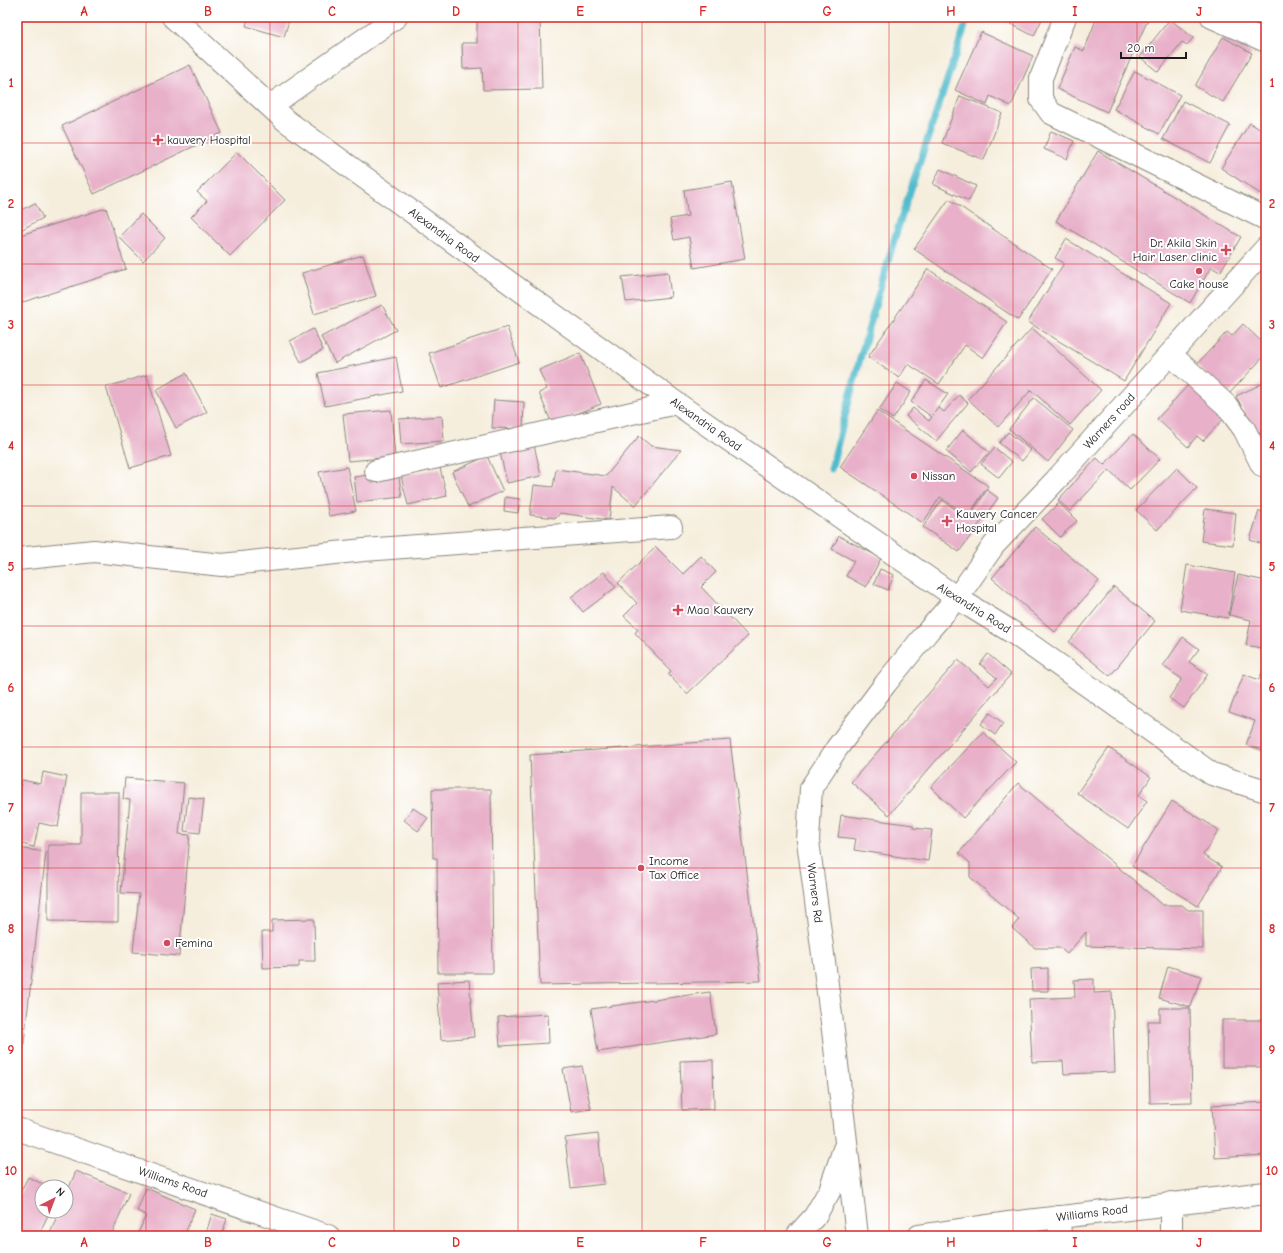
<svg xmlns="http://www.w3.org/2000/svg" width="1283" height="1253" font-family="'Comic Neue',sans-serif">
	<style>
		.lines { fill: none; stroke-linecap: round; stroke-linejoin: round }
		.stream { stroke: #50bbcc; stroke-width: 7 }
		.building { fill: #e8b1c9 }
		.minor-casing { stroke: #89857c; stroke-width: 24 }
		.tertiary-casing { stroke: #89857c; stroke-width: 24 }
		.minor { stroke: #fff; stroke-width: 22 }
		.tertiary { stroke: #fff; stroke-width: 22 }
		.grid { fill: none; stroke: #d62828; stroke-width: 1; stroke-opacity: 0.55 }
		.poi-dot { fill: #d1495b; stroke: #fff; stroke-width: 1.5 }
		.labels { text-anchor: middle; dominant-baseline: central; stroke-width: 4; stroke-linejoin: round; paint-order: stroke }
		.poi-label { font-size: 12px; fill: #1c1c1c; stroke: #fff; text-anchor: start }
		.street-label { font-size: 12px; fill: #1c1c1c; stroke: #fff }
		.neatline { fill: none; stroke: #d62828; stroke-width: 1.5 }
		.grid-label { font-size: 13px; text-anchor: middle; font-weight: bold; fill: #d62828 }
	</style>
	<rect width="100%" height="100%" fill="#fff"/>
	<filter id="ink" filterUnits="userSpaceOnUse"><feTurbulence type="fractalNoise" baseFrequency=".025" numOctaves="2"/><feDisplacementMap in="SourceGraphic" scale="8" xChannelSelector="R" yChannelSelector="G"/><feConvolveMatrix kernelMatrix="1 2 1 2 8 2 1 2 1" color-interpolation-filters="sRGB"/></filter>
	<filter id="wash" filterUnits="userSpaceOnUse"><feTurbulence type="fractalNoise" baseFrequency=".012" numOctaves="4" result="noise"/><feDisplacementMap in="SourceGraphic" scale="16" xChannelSelector="R" yChannelSelector="G"/><feGaussianBlur stdDeviation="0.9" result="paint"/><feColorMatrix in="noise" values="0 0 0 0 0 0 0 0 0 0 0 0 0 0 0 0 0 1.4 0 .05"/><feComposite in="paint" operator="in"/></filter>
	<g filter="url(#wash)">
		<rect width="100%" height="100%" fill="#f6eedd"/>
		<g class="lines">
			<!-- stream -->
			<path class="stream" d="M 831,469 L 861,355 L 895,237 L 968,17"/>
		</g>
		<g id="blocks">
			<!-- building -->
			<path class="building" d="M 248,17 L 290,17 L 284,37 L 246,26 Z
				M 477,17 L 540,17 L 542,89 L 483,90 L 482,68 L 463,69 L 462,43 L 477,43 Z
				M 997,17 L 1043,17 L 1034,36 Z
				M 1097,17 L 1149,17 L 1107,112 L 1057,89 L 1075,47 L 1084,51 Z
				M 1254,17 L 1266,17 L 1266,28 L 1252,22 Z
				M 1170,19 L 1193,38 L 1187,45 L 1182,42 L 1158,72 L 1140,57 Z
				M 981,32 L 1033,56 L 1011,106 L 990,96 L 987,105 L 955,90 Z
				M 1223,37 L 1252,53 L 1223,102 L 1195,86 Z
				M 190,65 L 222,133 L 94,194 L 62,126 Z
				M 1135,71 L 1180,95 L 1159,134 L 1114,109 Z
				M 960,96 L 1002,113 L 984,160 L 942,143 Z
				M 1183,101 L 1230,125 L 1210,163 L 1163,139 Z
				M 1250,123 L 1266,133 L 1266,189 L 1262,195 L 1221,168 Z
				M 1051,131 L 1074,141 L 1067,159 L 1044,149 Z
				M 1098,151 L 1241,237 L 1220,272 L 1211,267 L 1190,303 L 1056,221 Z
				M 237,152 L 285,200 L 230,256 L 191,217 L 207,201 L 197,192 Z
				M 940,169 L 976,186 L 969,201 L 933,184 Z
				M 732,182 L 745,259 L 694,268 L 689,237 L 674,240 L 670,219 L 688,216 L 684,190 Z
				M 949,199 L 1052,269 L 1018,320 L 914,249 Z
				M 35,203 L 43,218 L 17,232 L 17,212 Z
				M 106,208 L 126,269 L 17,304 L 17,236 Z
				M 141,214 L 165,238 L 143,261 L 119,237 Z
				M 1066,239 L 1171,303 L 1124,381 L 1028,322 L 1064,263 L 1055,258 Z
				M 363,255 L 376,296 L 314,314 L 302,273 Z
				M 928,269 L 1007,322 L 983,358 L 965,345 L 939,384 L 908,364 L 899,378 L 868,357 Z
				M 668,272 L 671,297 L 626,302 L 622,277 Z
				M 382,305 L 396,330 L 335,363 L 321,337 Z
				M 1243,324 L 1266,346 L 1266,354 L 1228,395 L 1196,365 L 1227,332 L 1232,336 Z
				M 507,327 L 519,362 L 441,388 L 429,353 Z
				M 1032,328 L 1101,390 L 1070,425 L 1031,390 L 998,427 L 968,399 Z
				M 313,329 L 323,350 L 301,362 L 290,341 Z
				M 580,353 L 601,404 L 552,424 L 539,393 L 547,389 L 539,370 Z
				M 396,357 L 402,391 L 325,406 L 318,373 Z
				M 186,373 L 207,412 L 176,428 L 156,390 Z
				M 147,375 L 171,456 L 130,468 L 106,387 Z
				M 926,380 L 948,394 L 933,415 L 939,408 L 944,412 L 959,395 L 968,403 L 936,441 L 906,416 L 913,408 L 929,421 L 932,417 L 911,402 Z
				M 1266,382 L 1266,431 L 1256,435 L 1236,396 Z
				M 897,383 L 911,392 L 893,419 L 879,410 Z
				M 1190,383 L 1226,416 L 1203,441 L 1197,436 L 1188,447 L 1157,419 Z
				M 1034,398 L 1073,430 L 1048,462 L 1009,429 Z
				M 494,400 L 524,402 L 523,429 L 492,428 Z
				M 391,410 L 395,457 L 348,461 L 343,414 Z
				M 877,411 L 988,486 L 968,516 L 940,497 L 923,523 L 840,467 Z
				M 442,416 L 444,441 L 401,444 L 399,419 Z
				M 963,430 L 989,452 L 971,472 L 946,451 Z
				M 1008,432 L 1031,450 L 1022,461 L 999,443 Z
				M 1133,434 L 1160,459 L 1130,490 L 1109,470 L 1070,511 L 1058,500 L 1097,458 L 1104,465 Z
				M 639,436 L 651,446 L 681,450 L 635,506 L 613,487 L 609,520 L 560,513 L 556,518 L 530,515 L 534,485 L 553,487 L 556,469 L 606,476 Z
				M 533,440 L 541,476 L 507,483 L 499,448 Z
				M 995,448 L 1012,462 L 999,478 L 981,464 Z
				M 487,456 L 503,491 L 468,507 L 452,472 Z
				M 347,467 L 356,511 L 329,516 L 319,472 Z
				M 440,468 L 447,496 L 408,505 L 401,476 Z
				M 1177,468 L 1197,488 L 1157,530 L 1136,510 Z
				M 398,471 L 402,497 L 357,502 L 354,477 Z
				M 987,490 L 998,498 L 959,552 L 923,527 L 942,500 L 968,518 Z
				M 505,497 L 520,499 L 518,513 L 504,511 Z
				M 1059,503 L 1077,521 L 1060,537 L 1042,519 Z
				M 1205,509 L 1236,513 L 1233,545 L 1201,541 Z
				M 1259,511 L 1266,513 L 1266,545 L 1250,540 Z
				M 1035,527 L 1099,581 L 1055,632 L 992,578 Z
				M 839,536 L 881,558 L 866,587 L 846,576 L 854,561 L 832,549 Z
				M 656,547 L 683,574 L 701,556 L 716,572 L 701,587 L 748,636 L 687,694 L 668,674 L 671,671 L 635,633 L 638,629 L 624,616 L 637,603 L 618,583 Z
				M 1187,565 L 1235,573 L 1228,618 L 1180,610 Z
				M 880,569 L 894,575 L 888,590 L 874,584 Z
				M 604,572 L 616,587 L 583,612 L 571,597 Z
				M 1238,575 L 1266,581 L 1266,649 L 1246,645 L 1251,620 L 1229,615 Z
				M 1114,587 L 1155,621 L 1110,676 L 1069,642 Z
				M 1183,637 L 1199,649 L 1189,662 L 1208,674 L 1184,708 L 1169,698 L 1182,679 L 1163,666 Z
				M 988,654 L 1011,674 L 889,815 L 851,782 L 958,660 L 989,686 L 997,678 L 980,664 Z
				M 1266,662 L 1266,752 L 1246,745 L 1255,721 L 1229,712 L 1244,674 L 1259,680 Z
				M 990,713 L 1003,723 L 995,735 L 981,724 Z
				M 983,732 L 1016,762 L 963,818 L 931,787 Z
				M 730,740 L 761,981 L 540,985 L 530,755 Z
				M 1109,748 L 1151,777 L 1139,795 L 1147,801 L 1128,829 L 1077,793 Z
				M 43,772 L 67,777 L 58,827 L 39,823 L 34,847 L 17,843 L 17,804 L 22,780 L 41,784 Z
				M 125,778 L 184,783 L 179,834 L 190,835 L 179,956 L 133,952 L 139,894 L 121,893 L 130,800 L 123,799 Z
				M 1018,783 L 1163,905 L 1182,905 L 1188,910 L 1203,910 L 1203,949 L 1086,946 L 1086,932 L 1067,954 L 1060,948 L 1035,948 L 1012,928 L 1019,919 L 970,877 L 970,863 L 959,853 Z
				M 432,789 L 491,789 L 493,973 L 438,973 L 437,858 L 433,858 Z
				M 81,792 L 119,792 L 118,922 L 48,921 L 48,845 L 81,845 Z
				M 188,797 L 204,799 L 200,833 L 184,831 Z
				M 1172,801 L 1219,830 L 1203,855 L 1222,867 L 1198,906 L 1132,866 Z
				M 413,808 L 428,818 L 418,831 L 404,820 Z
				M 841,815 L 913,825 L 913,828 L 932,830 L 928,861 L 854,850 L 856,839 L 838,837 Z
				M 17,848 L 46,852 L 21,1068 L 17,1068 Z
				M 314,919 L 315,961 L 299,961 L 299,967 L 263,968 L 262,932 L 272,932 L 272,920 Z
				M 1168,966 L 1201,976 L 1191,1007 L 1159,998 Z
				M 1048,968 L 1048,991 L 1032,991 L 1031,969 Z
				M 1094,979 L 1094,993 L 1112,992 L 1115,1072 L 1064,1074 L 1063,1061 L 1032,1062 L 1029,999 L 1075,997 L 1074,980 Z
				M 469,980 L 474,1037 L 441,1040 L 437,982 Z
				M 710,992 L 716,1034 L 598,1052 L 591,1009 Z
				M 1160,1008 L 1190,1008 L 1192,1102 L 1150,1103 L 1148,1021 L 1160,1021 Z
				M 548,1014 L 549,1043 L 500,1046 L 498,1017 Z
				M 1222,1020 L 1266,1020 L 1266,1067 L 1222,1067 Z
				M 713,1060 L 714,1109 L 682,1110 L 680,1061 Z
				M 582,1066 L 591,1109 L 571,1112 L 563,1069 Z
				M 1266,1102 L 1266,1155 L 1215,1158 L 1212,1105 Z
				M 598,1134 L 604,1184 L 571,1188 L 565,1138 Z
				M 76,1171 L 129,1193 L 111,1236 L 49,1236 L 59,1211 L 66,1211 L 66,1195 Z
				M 28,1177 L 49,1187 L 42,1187 L 42,1211 L 50,1211 L 38,1236 L 17,1236 L 17,1199 Z
				M 146,1188 L 195,1209 L 184,1236 L 137,1236 L 146,1215 L 137,1211 Z
				M 212,1214 L 227,1219 L 221,1236 L 205,1236 Z"/>
		</g>
	</g>
	<g filter="url(#ink)">
		<use href="#blocks" fill-opacity="0" stroke="#89857c" stroke-width="1"/>
		<g class="lines">
			<!-- minor casing -->
			<g class="minor-casing">
				<path id="minor" d="M 173,17 L 285,120 L 676,403 L 957,598 L 1015,634 L 1212,774 L 1266,791
					M 1065,17 L 1041,78 L 1041,99 L 1051,113 L 1266,219
					M 1212,17 L 1266,41
					M 270,106 L 396,17
					M 1170,354 L 1226,405 L 1244,429 L 1262,465
					M 376,471 L 676,403
					M 17,559 L 94,551 L 222,565 L 364,550 L 671,527
					M 1059,1217 L 1060,1236
					M 797,1236 L 815,1216 L 830,1190 L 844,1149
					M 857,1236 L 833,1030 L 808,841 L 811,788 L 837,748 L 886,683 L 929,630 L 957,598 L 994,545 L 1056,480 L 1266,248
					M 1171,1236 L 1171,1203"/>
			</g>
			<!-- tertiary casing -->
			<g class="tertiary-casing">
				<path id="tertiary" d="M 17,1129 L 328,1236
					M 919,1236 L 1009,1223 L 1266,1193"/>
			</g>
			<!-- minor -->
			<use href="#minor" class="minor"/>
			<!-- tertiary -->
			<use href="#tertiary" class="tertiary"/>
		</g>
	</g>
	<!-- grid -->
	<path class="grid" d="M 146,17 L 146,1236M 270,17 L 270,1236M 394,17 L 394,1236M 518,17 L 518,1236M 642,17 L 642,1236M 765,17 L 765,1236M 889,17 L 889,1236M 1013,17 L 1013,1236M 1137,17 L 1137,1236M 17,143 L 1266,143M 17,264 L 1266,264M 17,385 L 1266,385M 17,506 L 1266,506M 17,626 L 1266,626M 17,747 L 1266,747M 17,868 L 1266,868M 17,989 L 1266,989M 17,1110 L 1266,1110"/>
	<!-- markers -->
	<g class="poi-dot">
		<path d="M156 134h4v4h4v4h-4v4h-4v-4h-4v-4h4z"/>
		<path d="M1224 244h4v4h4v4h-4v4h-4v-4h-4v-4h4z"/>
		<circle cx="1199" cy="271" r="4"/>
		<circle cx="914" cy="476" r="4"/>
		<path d="M945 515h4v4h4v4h-4v4h-4v-4h-4v-4h4z"/>
		<path d="M676 604h4v4h4v4h-4v4h-4v-4h-4v-4h4z"/>
		<circle cx="641" cy="868" r="4"/>
		<circle cx="167" cy="943" r="4"/>
	</g>
	<g class="labels">
		<!-- poi labels -->
		<g class="poi-label">
			<text x="167" y="140">kauvery Hospital</text>
			<text x="1217" y="243" text-anchor="end">Dr. Akila Skin<tspan x="1217" dy="14">Hair Laser clinic</tspan></text>
			<text x="1199" y="284" text-anchor="middle">Cake house</text>
			<text x="922" y="476">Nissan</text>
			<text x="956" y="514">Kauvery Cancer<tspan x="956" dy="14">Hospital</tspan></text>
			<text x="687" y="610">Maa Kauvery</text>
			<text x="649" y="861">Income<tspan x="649" dy="14">Tax Office</tspan></text>
			<text x="175" y="943">Femina</text>
		</g>
		<!-- street labels -->
		<g class="street-label">
			<text transform="translate(444 235) rotate(36)">Alexandria Road</text>
			<text transform="translate(1109 421) rotate(-48)">Warners road</text>
			<text transform="translate(706 424) rotate(35)">Alexandria Road</text>
			<text transform="translate(974 608) rotate(32)">Alexandria Road</text>
			<text transform="translate(815 893) rotate(83)">Warners Rd</text>
			<text transform="translate(173 1182) rotate(19)">Williams Road</text>
			<text transform="translate(1092 1213) rotate(-7)">Williams Road</text>
		</g>
	</g>
	<!-- margin -->
	<rect width="1283" height="1253" fill="none" stroke="#fff" stroke-width="44"/>
	<!-- north arrow -->
	<g transform="translate(54 1199) rotate(42)"><circle r="19" fill="#ffffff" stroke="#a4a4a4"/>
	<path d="M0-3L7 15L0 10L-7 15Z" fill="#d1495b"/>
	<text y="-6" font-size="11" font-weight="bold" text-anchor="middle" fill="#1c1c1c">N</text>
	</g>
	<!-- scale -->
	<path d="M1121 52v6h65v-6" fill="none" stroke="#1c1c1c" stroke-width="2"/>
	<text x="1127" y="52" font-size="12" fill="#1c1c1c" stroke="#ffffff" stroke-width="3" paint-order="stroke">20 m</text>
	<rect x="22" y="22" width="1239" height="1209" class="neatline"/>
	<g class="grid-label">
		<text x="84" y="16">A</text>
		<text x="208" y="16">B</text>
		<text x="332" y="16">C</text>
		<text x="456" y="16">D</text>
		<text x="580" y="16">E</text>
		<text x="703" y="16">F</text>
		<text x="827" y="16">G</text>
		<text x="951" y="16">H</text>
		<text x="1075" y="16">I</text>
		<text x="1199" y="16">J</text>
		<text x="11" y="87">1</text>
		<text x="1272" y="87">1</text>
		<text x="11" y="208">2</text>
		<text x="1272" y="208">2</text>
		<text x="11" y="329">3</text>
		<text x="1272" y="329">3</text>
		<text x="11" y="450">4</text>
		<text x="1272" y="450">4</text>
		<text x="11" y="571">5</text>
		<text x="1272" y="571">5</text>
		<text x="11" y="692">6</text>
		<text x="1272" y="692">6</text>
		<text x="11" y="812">7</text>
		<text x="1272" y="812">7</text>
		<text x="11" y="933">8</text>
		<text x="1272" y="933">8</text>
		<text x="11" y="1054">9</text>
		<text x="1272" y="1054">9</text>
		<text x="11" y="1175">10</text>
		<text x="1272" y="1175">10</text>
		<text x="84" y="1247">A</text>
		<text x="208" y="1247">B</text>
		<text x="332" y="1247">C</text>
		<text x="456" y="1247">D</text>
		<text x="580" y="1247">E</text>
		<text x="703" y="1247">F</text>
		<text x="827" y="1247">G</text>
		<text x="951" y="1247">H</text>
		<text x="1075" y="1247">I</text>
		<text x="1199" y="1247">J</text>
	</g>
</svg>
